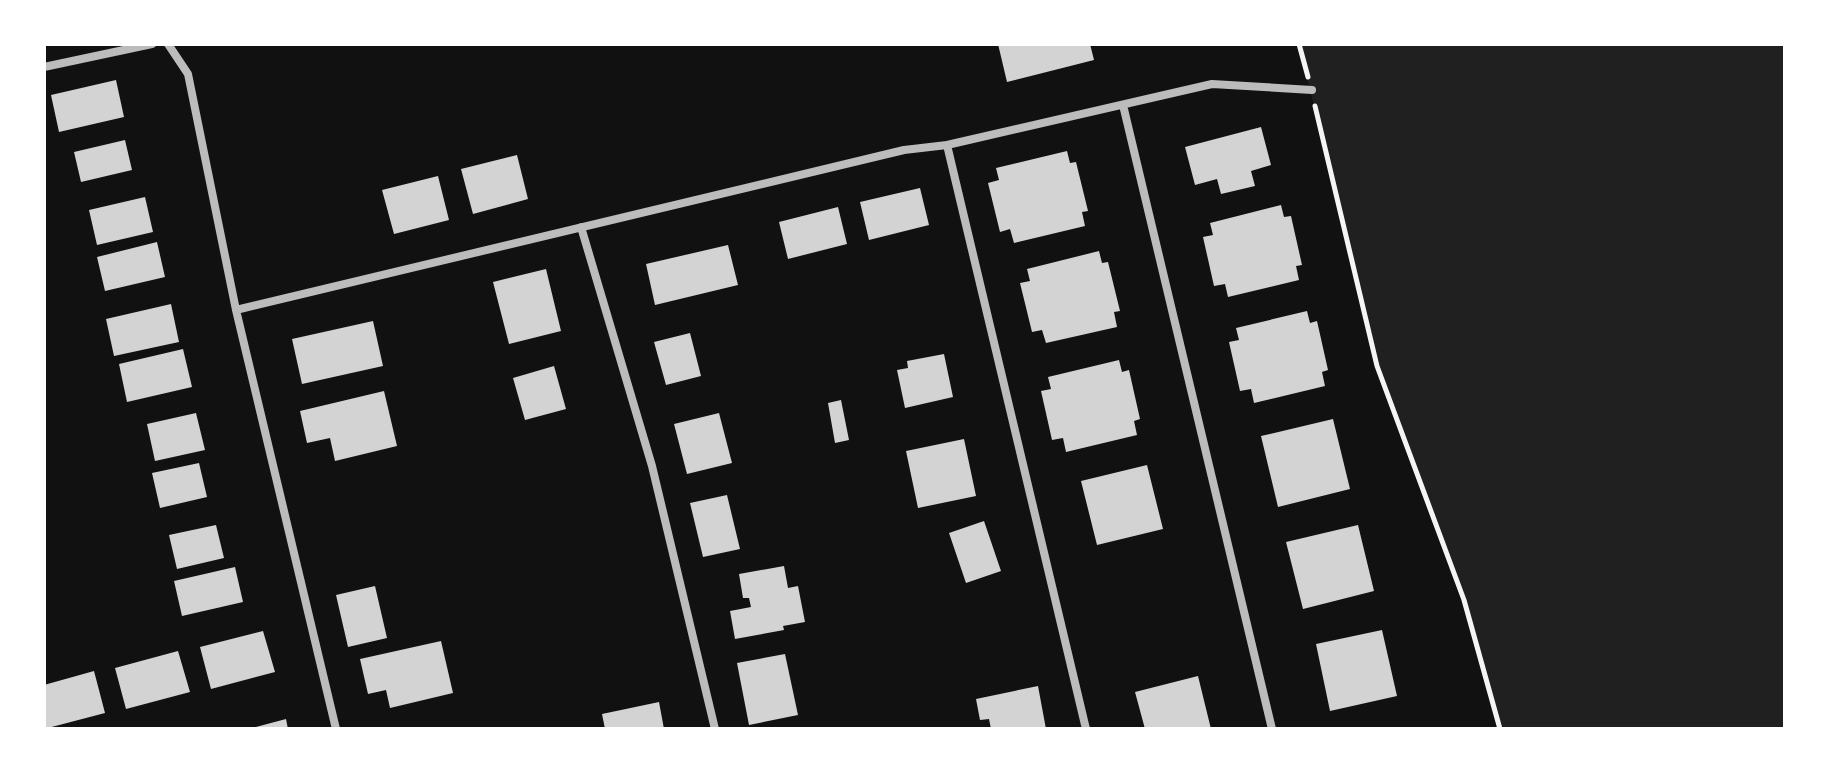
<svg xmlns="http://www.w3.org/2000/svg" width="1829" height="773" font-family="'Fira Sans',sans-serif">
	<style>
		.green { fill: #202020 }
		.building { fill: #d3d3d3 }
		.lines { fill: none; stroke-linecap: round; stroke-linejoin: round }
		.path { stroke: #f5f5f5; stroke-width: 5 }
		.minor { stroke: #bcbcbc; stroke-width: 8 }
	</style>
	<rect width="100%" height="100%" fill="#111"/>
	<!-- green -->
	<path class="green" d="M 1299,44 L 1785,44 L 1785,729 L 1500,729 L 1464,600 L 1377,366 Z"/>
	<!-- building -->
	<path class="building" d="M 998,44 L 1090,44 L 1094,60 L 1007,82 Z
		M 116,80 L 124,117 L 59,132 L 51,95 Z
		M 1261,127 L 1271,165 L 1251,171 L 1255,186 L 1221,194 L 1217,179 L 1195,185 L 1185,147 Z
		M 125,140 L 132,170 L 81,182 L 74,152 Z
		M 1067,151 L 1070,163 L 1076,162 L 1088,211 L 1082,212 L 1085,226 L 1014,243 L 1010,229 L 1000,232 L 988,183 L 999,180 L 996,168 Z
		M 517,155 L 528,199 L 473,214 L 461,169 Z
		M 438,176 L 449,220 L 394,234 L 382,190 Z
		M 920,188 L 929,225 L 869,240 L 860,202 Z
		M 145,197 L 153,232 L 97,245 L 89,210 Z
		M 1281,205 L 1284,217 L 1291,216 L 1302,265 L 1296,266 L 1299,280 L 1228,297 L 1225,284 L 1214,286 L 1203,237 L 1213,235 L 1210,223 Z
		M 838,207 L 847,244 L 788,259 L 779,222 Z
		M 157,242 L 165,277 L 105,291 L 97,257 Z
		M 728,245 L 738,285 L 655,305 L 646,264 Z
		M 1099,251 L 1102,263 L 1108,262 L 1120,311 L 1114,312 L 1117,327 L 1046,343 L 1042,330 L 1032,332 L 1020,283 L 1030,281 L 1027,269 Z
		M 546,269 L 561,331 L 509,344 L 493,282 Z
		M 171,304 L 179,342 L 114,356 L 106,319 Z
		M 1307,311 L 1310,323 L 1317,321 L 1328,370 L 1322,372 L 1325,386 L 1254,403 L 1251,389 L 1240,391 L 1229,342 L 1239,340 L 1236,328 Z
		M 373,321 L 383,366 L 302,384 L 292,339 Z
		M 690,333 L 701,376 L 666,385 L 654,342 Z
		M 183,349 L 192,387 L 127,402 L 119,364 Z
		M 944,354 L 953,397 L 905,408 L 897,370 L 908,368 L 907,361 Z
		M 1119,360 L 1122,372 L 1129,370 L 1140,419 L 1134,421 L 1137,435 L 1066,452 L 1063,438 L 1052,440 L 1041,391 L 1051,389 L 1048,377 Z
		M 554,366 L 566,409 L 525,420 L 513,378 Z
		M 384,391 L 397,446 L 335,461 L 330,438 L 307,443 L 300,411 Z
		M 841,400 L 849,440 L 835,443 L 828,403 Z
		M 196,413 L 205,450 L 155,461 L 147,424 Z
		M 719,413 L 732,463 L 687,474 L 674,424 Z
		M 1333,419 L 1350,489 L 1278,507 L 1261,436 Z
		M 964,439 L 976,496 L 918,508 L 906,451 Z
		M 199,463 L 207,497 L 160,508 L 152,473 Z
		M 1147,465 L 1163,529 L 1097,545 L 1081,481 Z
		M 727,495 L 740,549 L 703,557 L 690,503 Z
		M 984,521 L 1001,571 L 966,583 L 949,533 Z
		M 216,525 L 224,558 L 177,569 L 169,535 Z
		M 1358,525 L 1374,591 L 1303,609 L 1286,542 Z
		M 784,566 L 788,588 L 798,586 L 805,622 L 783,626 L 784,630 L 735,639 L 730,611 L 751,607 L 749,598 L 743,598 L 739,574 Z
		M 235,567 L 243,602 L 182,616 L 174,581 Z
		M 375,586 L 387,638 L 348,647 L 336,595 Z
		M 1382,630 L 1397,696 L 1330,711 L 1316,644 Z
		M 263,631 L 275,672 L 211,689 L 200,647 Z
		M 441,641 L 453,693 L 390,708 L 386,690 L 368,694 L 360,659 Z
		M 178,651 L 190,692 L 126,709 L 115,668 Z
		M 785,654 L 798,715 L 749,725 L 737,663 Z
		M 94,671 L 105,713 L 44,729 L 44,685 Z
		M 1198,676 L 1211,729 L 1145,729 L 1135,692 Z
		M 1038,686 L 1046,729 L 991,729 L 989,719 L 980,720 L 976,699 Z
		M 659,702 L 664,729 L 605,729 L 602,714 Z
		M 286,719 L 288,729 L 252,729 L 252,728 Z"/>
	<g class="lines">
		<!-- path -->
		<path class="path" d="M 1299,44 L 1308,77
			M 1315,106 L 1377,366 L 1464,600 L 1500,729"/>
		<!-- minor -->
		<path class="minor" d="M 168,44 L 188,74 L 236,310 L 336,729
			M 44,67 L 152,44
			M 1123,105 L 1272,729
			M 947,145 L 1086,729
			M 581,227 L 652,466 L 715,729
			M 236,310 L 904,150 L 947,145 L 1212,84 L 1312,90"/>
	</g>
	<!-- border -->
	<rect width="1829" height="773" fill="none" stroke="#ffffff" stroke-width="92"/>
</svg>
